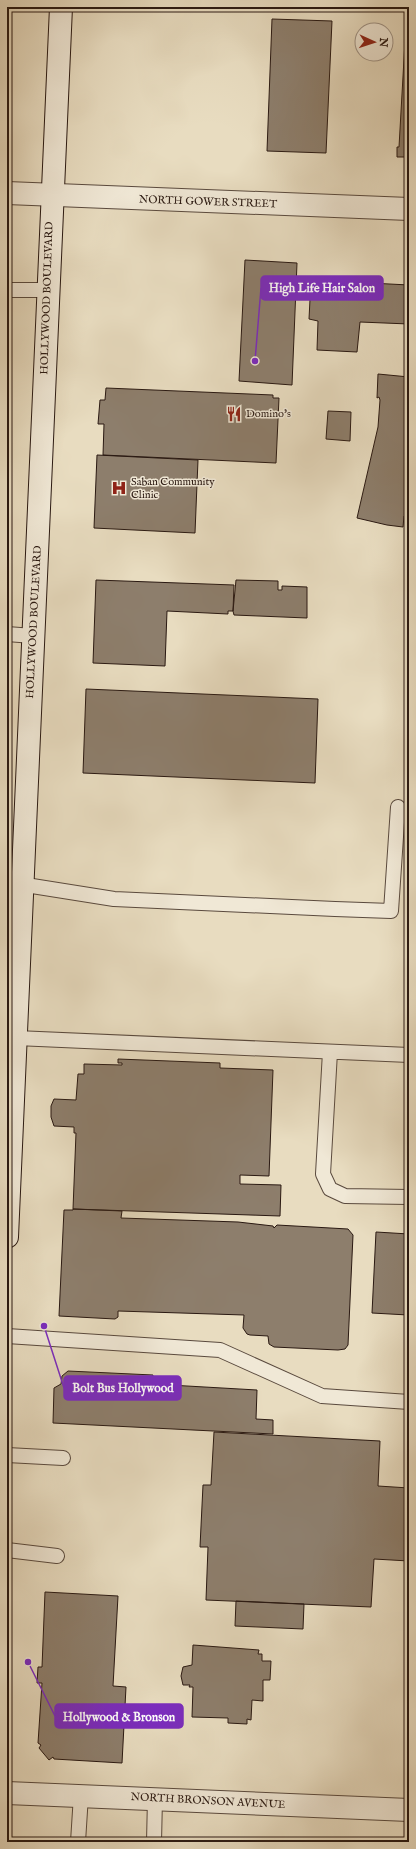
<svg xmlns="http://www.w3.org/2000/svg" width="416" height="1849" font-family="'IM FELL English',serif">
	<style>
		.building { fill: #8d7e6c; stroke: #2a1912 }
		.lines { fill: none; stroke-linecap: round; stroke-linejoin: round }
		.service-casing { stroke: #5a4a3e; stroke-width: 16 }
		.tertiary-casing { stroke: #5a4a3e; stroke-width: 24 }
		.secondary-casing { stroke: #2a1912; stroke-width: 24 }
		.service { stroke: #f0e8d6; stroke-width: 14 }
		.tertiary { stroke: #f0e8d6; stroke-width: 22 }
		.secondary { stroke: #f0e8d6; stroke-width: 22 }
		.labels { text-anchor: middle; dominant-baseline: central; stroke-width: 3; stroke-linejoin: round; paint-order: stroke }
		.street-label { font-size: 11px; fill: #2a1912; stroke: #f0e8d6 }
		.poi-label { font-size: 11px; fill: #2a1912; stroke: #f0e8d6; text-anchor: start }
		.leader { fill: none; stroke: #7b2cbf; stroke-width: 1.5 }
		.callout-dot { fill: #7b2cbf; stroke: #f0e8d6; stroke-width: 1.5 }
		.callout { fill: #7b2cbf; stroke: #7b2cbf; stroke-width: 1.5 }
		.callout-label { font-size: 12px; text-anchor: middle; font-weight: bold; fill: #fff }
	</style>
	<rect width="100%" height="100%" fill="#e8dcc0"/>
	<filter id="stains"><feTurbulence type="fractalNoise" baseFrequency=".005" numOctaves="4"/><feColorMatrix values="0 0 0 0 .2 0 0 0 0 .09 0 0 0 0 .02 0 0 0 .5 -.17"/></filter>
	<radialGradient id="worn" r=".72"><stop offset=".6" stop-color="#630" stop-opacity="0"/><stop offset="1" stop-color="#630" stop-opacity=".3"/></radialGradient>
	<!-- building -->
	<path class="building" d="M 272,19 L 332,21 L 326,153 L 267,151 Z
		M 405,41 L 409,41 L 409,157 L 397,157 L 397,147 L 399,147 Z
		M 245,260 L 297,263 L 292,385 L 239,381 Z
		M 311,280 L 409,285 L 409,324 L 360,322 L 357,352 L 317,350 L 318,321 L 309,319 Z
		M 378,374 L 409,377 L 409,468 L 405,483 L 406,486 L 409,486 L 409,516 L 404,516 L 403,527 L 387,525 L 357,518 L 378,427 L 380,400 L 379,397 L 377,398 Z
		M 106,388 L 273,395 L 273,398 L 279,398 L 276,463 L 103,455 L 104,424 L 98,424 L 100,400 L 105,400 Z
		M 328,411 L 351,412 L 350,441 L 326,439 Z
		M 97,455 L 198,460 L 195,533 L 94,528 Z
		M 96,580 L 234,585 L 233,611 L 228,611 L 228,614 L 167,611 L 165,666 L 93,663 Z
		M 236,580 L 278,581 L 278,590 L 282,590 L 282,586 L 307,587 L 307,618 L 234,615 L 233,611 Z
		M 86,689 L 318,699 L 315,783 L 83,773 Z
		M 118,1059 L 220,1063 L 220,1068 L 273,1070 L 269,1176 L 240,1175 L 240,1184 L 281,1185 L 280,1216 L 73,1209 L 76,1133 L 74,1133 L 74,1127 L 54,1126 L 51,1117 L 51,1106 L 54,1099 L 76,1100 L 78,1074 L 84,1074 L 84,1064 L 122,1065 L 122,1063 L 118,1063 Z
		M 73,1209 L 122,1211 L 121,1218 L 238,1222 L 273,1226 L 274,1228 L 277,1225 L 348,1229 L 353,1235 L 348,1345 L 345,1349 L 338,1350 L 274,1347 L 269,1344 L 268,1336 L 250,1335 L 247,1334 L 243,1328 L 244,1315 L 118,1311 L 118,1317 L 115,1319 L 59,1316 L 64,1210 L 73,1210 Z
		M 376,1232 L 409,1234 L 408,1315 L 372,1313 Z
		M 68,1371 L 153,1375 L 152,1384 L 257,1390 L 256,1419 L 273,1420 L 273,1434 L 53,1423 L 54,1388 L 61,1384 L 62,1376 Z
		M 214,1432 L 380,1441 L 378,1486 L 409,1488 L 409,1561 L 374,1559 L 371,1607 L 206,1600 L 208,1547 L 200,1547 L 203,1485 L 211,1485 Z
		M 45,1592 L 118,1596 L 113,1686 L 126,1687 L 122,1763 L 54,1759 L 53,1757 L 49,1760 L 39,1748 L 41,1745 L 38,1743 L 42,1683 L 37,1683 L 38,1667 L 42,1667 Z
		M 236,1601 L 304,1604 L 303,1629 L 235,1626 Z
		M 193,1645 L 259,1650 L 258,1654 L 262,1654 L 262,1661 L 271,1661 L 270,1680 L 263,1680 L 263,1701 L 252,1700 L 251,1720 L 247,1719 L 247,1724 L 228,1723 L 228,1718 L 192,1717 L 193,1687 L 189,1687 L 190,1685 L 183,1685 L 181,1676 L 183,1667 L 192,1665 Z"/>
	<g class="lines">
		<!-- service casing -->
		<g class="service-casing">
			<path id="service" d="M 7,290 L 48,290
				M 7,634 L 33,636
				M 7,882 L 114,899 L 335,909 L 391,911 L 398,807
				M 16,1038 L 409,1055
				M 330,1052 L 323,1174 L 330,1189 L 345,1196 L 409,1197
				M 7,1336 L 220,1350 L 322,1396 L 409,1402
				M 7,1455 L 63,1458
				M 7,1550 L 57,1556
				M 78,1842 L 81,1795
				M 154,1842 L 155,1798"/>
		</g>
		<!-- tertiary casing -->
		<g class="tertiary-casing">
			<path id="tertiary" d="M 7,193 L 409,209
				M 7,1793 L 409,1810"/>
		</g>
		<!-- secondary casing -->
		<g class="secondary-casing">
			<path id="secondary" d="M 7,1237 L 61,7"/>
		</g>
		<!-- service -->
		<use href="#service" class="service"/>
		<!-- tertiary -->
		<use href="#tertiary" class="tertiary"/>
		<!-- secondary -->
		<use href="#secondary" class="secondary"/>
	</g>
	<!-- icons -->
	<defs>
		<g id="restaurant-bare" transform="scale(1.2)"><path d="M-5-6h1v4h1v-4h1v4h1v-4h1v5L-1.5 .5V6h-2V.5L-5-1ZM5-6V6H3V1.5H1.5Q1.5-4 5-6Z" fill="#8f2418" stroke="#f0e8d6" stroke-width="2.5" paint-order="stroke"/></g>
		<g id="hospital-bare" transform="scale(1.2)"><path d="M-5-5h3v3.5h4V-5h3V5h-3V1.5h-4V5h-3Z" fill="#8f2418" stroke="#f0e8d6" stroke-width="2.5" paint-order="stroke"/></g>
	</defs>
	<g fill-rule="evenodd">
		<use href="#restaurant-bare" x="234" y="414"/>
		<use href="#hospital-bare" x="119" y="488"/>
	</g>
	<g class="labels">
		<!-- street labels -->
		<g class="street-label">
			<text transform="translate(208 202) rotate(2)">NORTH GOWER STREET</text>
			<text transform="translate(47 298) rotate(-88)">HOLLYWOOD BOULEVARD</text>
			<text transform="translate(34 622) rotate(-87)">HOLLYWOOD BOULEVARD</text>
			<text transform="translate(208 1801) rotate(3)">NORTH BRONSON AVENUE</text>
		</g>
		<!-- poi labels -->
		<g class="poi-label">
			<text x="246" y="414">Domino's</text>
			<text x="131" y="482">Saban Community<tspan x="131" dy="13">Clinic</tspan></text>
		</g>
	</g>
	<!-- callouts -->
	<path class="leader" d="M255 361L261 288M44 1326L64 1388M28 1662L55 1716"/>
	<g class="callout-dot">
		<circle cx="255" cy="361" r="4"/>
		<circle cx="44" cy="1326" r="4"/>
		<circle cx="28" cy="1662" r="4"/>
	</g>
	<g class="callout">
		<rect x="261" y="276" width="122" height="24" rx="4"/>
		<rect x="64" y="1376" width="117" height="24" rx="4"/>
		<rect x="55" y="1704" width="128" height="24" rx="4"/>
	</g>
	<g class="callout-label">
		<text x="322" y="292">High Life Hair Salon</text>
		<text x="123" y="1392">Bolt Bus Hollywood</text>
		<text x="119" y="1721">Hollywood &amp; Bronson</text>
	</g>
	<!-- margin -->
	<rect width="416" height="1849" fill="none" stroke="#e8dcc0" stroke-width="24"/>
	<rect x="8" y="8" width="400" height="1833" fill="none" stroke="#2a1912" stroke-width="2"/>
	<rect x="12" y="12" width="392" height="1825" fill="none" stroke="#2a1912"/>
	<!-- north arrow -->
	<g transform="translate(374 42) rotate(93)"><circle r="19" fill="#f0e8d6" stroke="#a19588"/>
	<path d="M0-3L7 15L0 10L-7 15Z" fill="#8f2418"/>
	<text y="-6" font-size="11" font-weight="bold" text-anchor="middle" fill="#2a1912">N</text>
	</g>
	<rect width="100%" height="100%" filter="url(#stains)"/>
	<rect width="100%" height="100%" fill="url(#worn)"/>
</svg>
